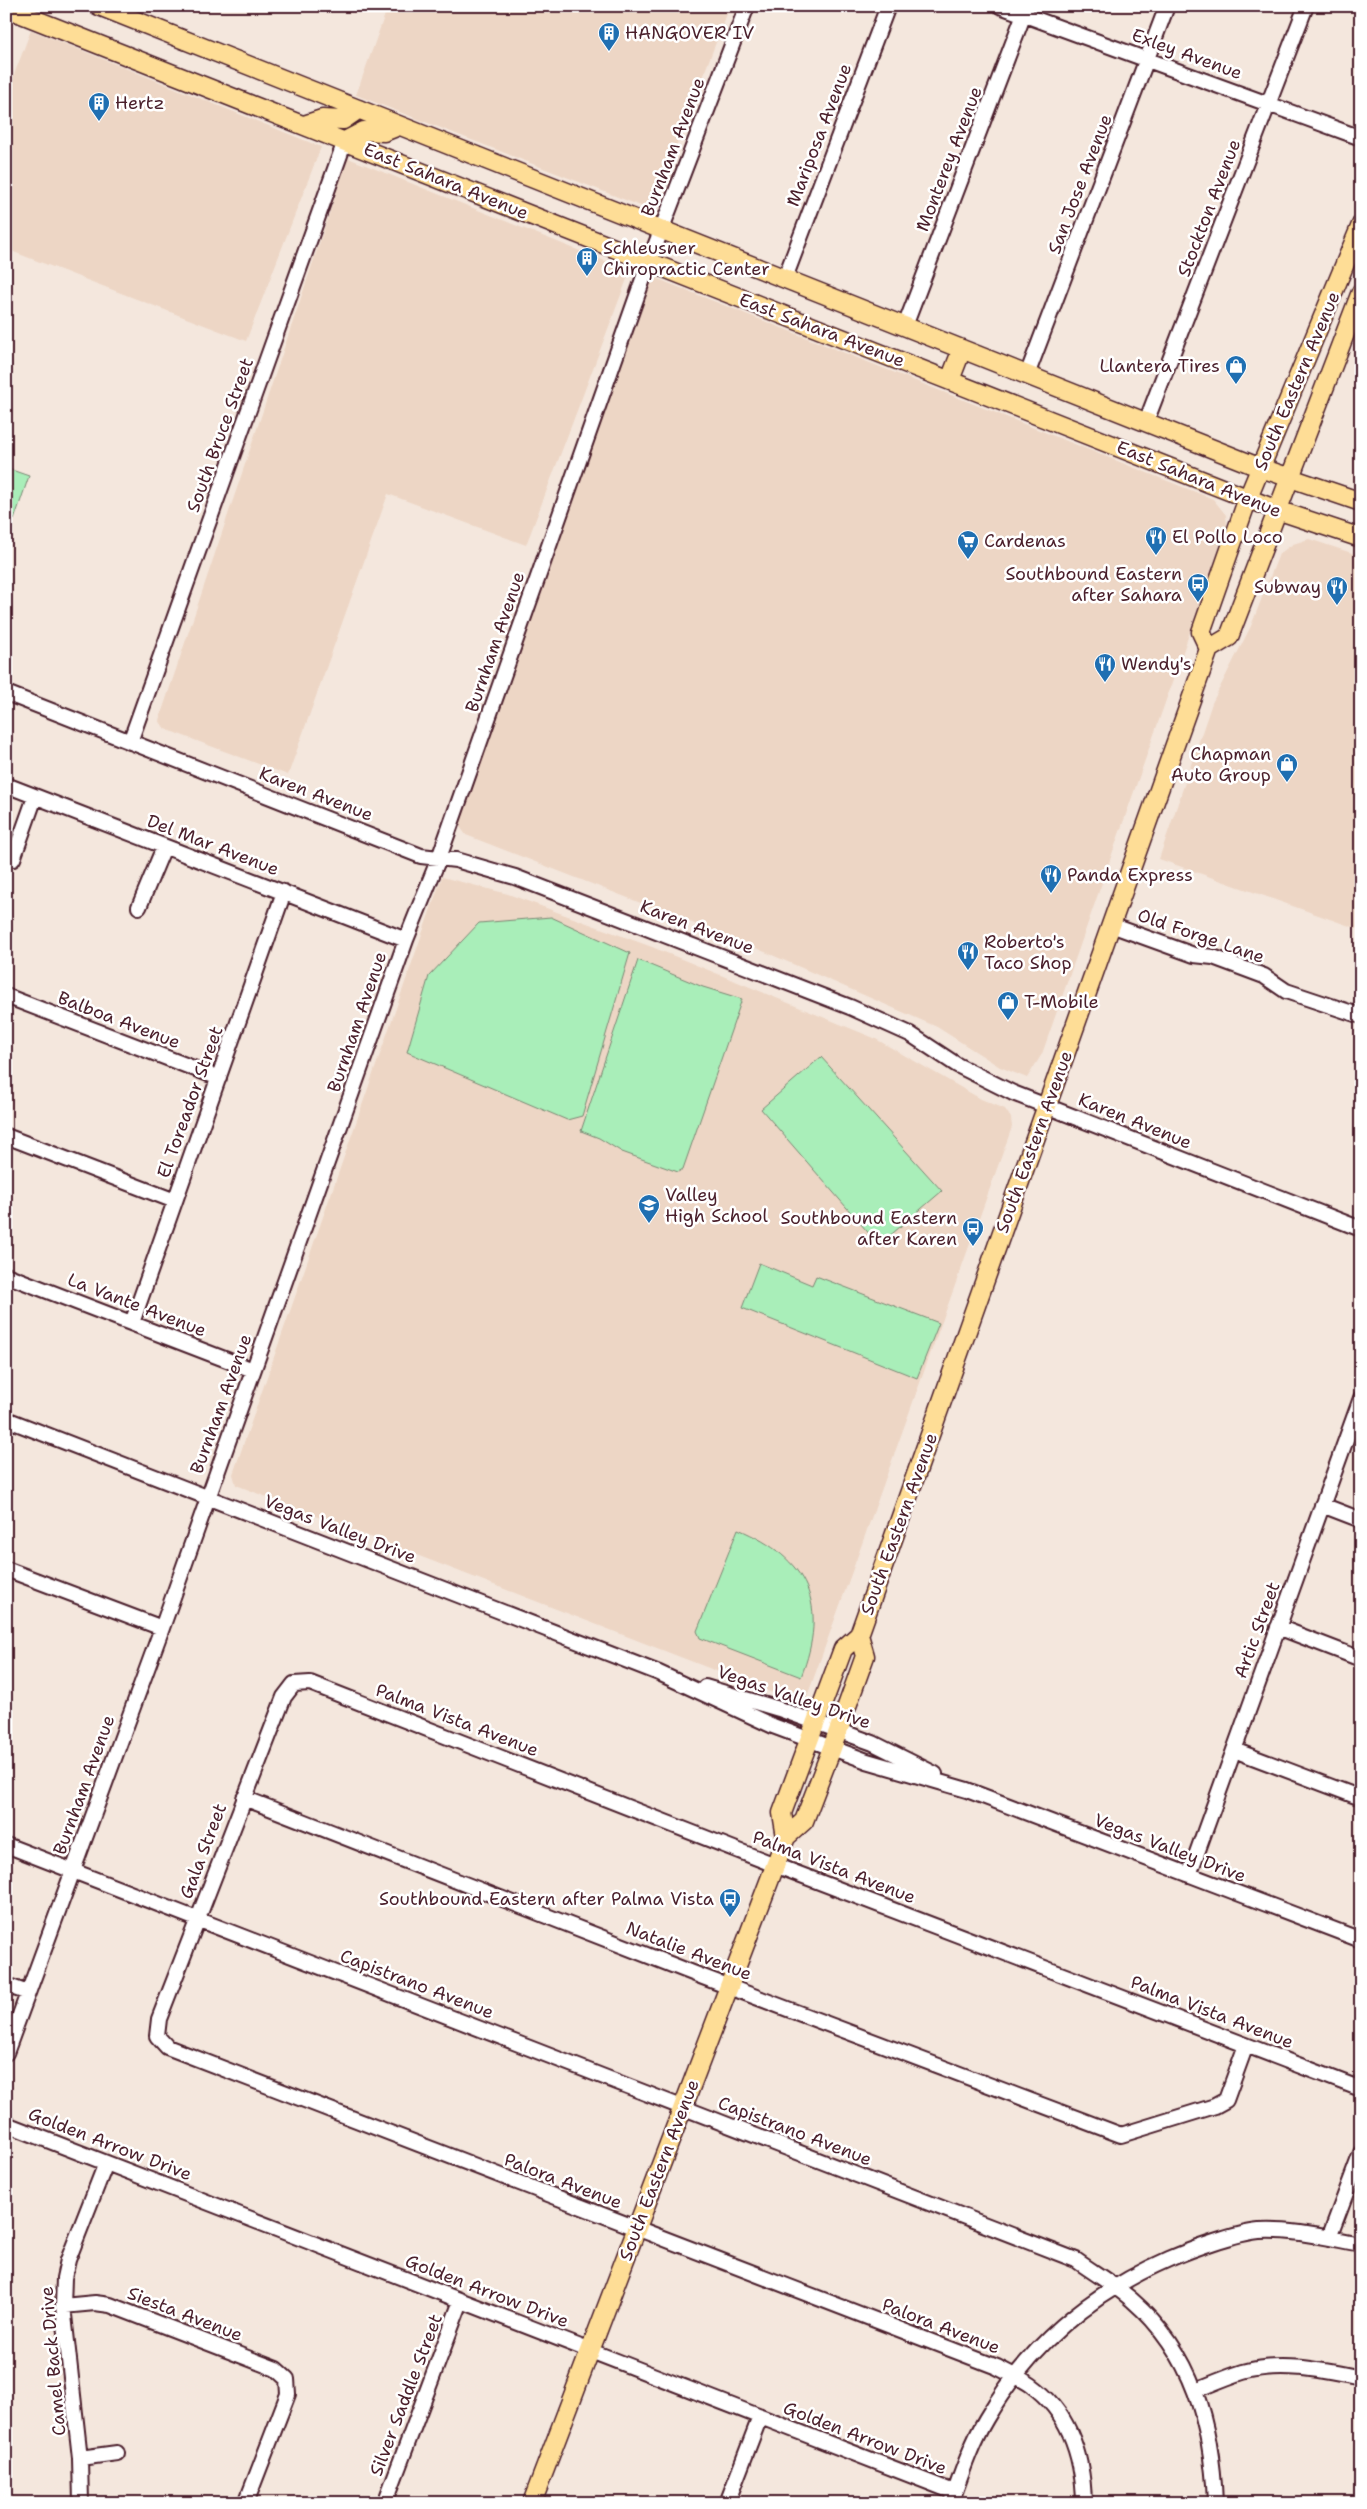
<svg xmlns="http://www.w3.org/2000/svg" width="1367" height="2509" font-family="'Shantell Sans',sans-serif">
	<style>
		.built { fill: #edd6c5 }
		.green { fill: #a9eeb9; stroke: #7a8672 }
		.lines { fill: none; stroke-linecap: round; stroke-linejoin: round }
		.minor-casing { stroke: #4a1f2b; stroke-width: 18 }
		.major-casing { stroke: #4a1f2b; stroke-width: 21 }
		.minor { stroke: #fff; stroke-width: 14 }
		.major { stroke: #fedd96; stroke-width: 18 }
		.labels { text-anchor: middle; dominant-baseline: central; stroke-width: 5; stroke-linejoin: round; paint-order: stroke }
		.poi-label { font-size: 18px; fill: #4a1f2b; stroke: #fff; text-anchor: start }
		.street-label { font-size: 18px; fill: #4a1f2b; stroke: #fff }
	</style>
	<rect width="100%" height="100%" fill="#f4e7dd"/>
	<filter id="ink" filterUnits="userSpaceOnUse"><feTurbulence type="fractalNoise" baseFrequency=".02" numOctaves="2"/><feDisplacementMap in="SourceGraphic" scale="10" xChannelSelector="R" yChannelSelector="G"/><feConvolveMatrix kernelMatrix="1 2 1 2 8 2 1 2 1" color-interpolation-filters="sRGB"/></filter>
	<g filter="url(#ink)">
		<!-- built -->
		<path class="built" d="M 388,6 L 730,6 L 655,201 L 646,208 L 356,95 Z
			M 31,30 L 321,147 L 246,341 L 6,249 L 6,96 Z
			M 348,158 L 630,271 L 526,545 L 388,494 L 288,775 L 165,729 L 159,720 Z
			M 653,277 L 1213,499 L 1226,515 L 1227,526 L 1042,1054 L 1027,1078 L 1000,1067 L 937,1027 L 749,945 L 466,835 L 458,824 Z
			M 1309,539 L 1361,556 L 1361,930 L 1159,859 L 1212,703 L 1251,626 L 1279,554 L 1293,544 Z
			M 442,877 L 508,894 L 652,947 L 874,1038 L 981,1099 L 1005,1109 L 1011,1118 L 1012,1127 L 804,1705 L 236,1485 L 233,1474 Z"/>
		<!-- green -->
		<path class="green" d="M 6,468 L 29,476 L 14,520 L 6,517 Z
			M 551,917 L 630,953 L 582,1116 L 567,1120 L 407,1052 L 429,976 L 479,923 Z
			M 638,960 L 703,987 L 742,999 L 683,1169 L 678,1172 L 622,1152 L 599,1138 L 581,1131 Z
			M 821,1057 L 942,1191 L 879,1245 L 761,1109 Z
			M 759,1263 L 812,1285 L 816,1276 L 939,1323 L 917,1378 L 742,1308 Z
			M 738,1529 C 809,1559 829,1605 801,1677 L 700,1638 L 697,1631 Z"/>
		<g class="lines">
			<!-- minor casing -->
			<g class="minor-casing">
				<path id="minor" d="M 1000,6 L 1361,138
					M 785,278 L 888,6
					M 905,326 L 1027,6
					M 1027,375 L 1167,6
					M 1146,422 L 1306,6
					M 6,693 L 421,856 L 456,860 L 515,877 L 850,1007 L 910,1034 L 957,1065 L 1013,1093 L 1361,1229
					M 130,742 L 345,141
					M 6,785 L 406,940
					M 13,859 L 35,797
					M 139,907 L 164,847
					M 1111,925 L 1194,955 L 1213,957 L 1264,976 L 1286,991 L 1361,1016
					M 6,996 L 219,1078
					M 6,1136 L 175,1201
					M 6,1275 L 253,1370
					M 132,1323 L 284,892
					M 6,1419 L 659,1673 L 773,1726 L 867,1761 L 967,1790 L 1361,1940
					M 1322,1505 L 1361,1520
					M 6,1569 L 162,1628
					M 1278,1627 L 1361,1659
					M 705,1687 L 779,1709 L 873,1743 L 935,1774
					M 1234,1750 L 1361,1798
					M 244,1798 L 703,1977 L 1121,2135 L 1215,2106 L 1226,2100 L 1246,2045
					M 6,1845 L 1076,2260 C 1094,2273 1115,2285 1132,2300 C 1193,2353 1212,2425 1215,2503
					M 1189,1875 L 1361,1398
					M 6,1985 L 28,1993
					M 6,2053 L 162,1628 L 406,940 L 439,858 L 649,262 L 747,6
					M 6,2124 L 954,2492
					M 1329,2238 L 1361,2153
					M 63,2306 L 95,2303 L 110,2305 L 276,2369 L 287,2379 L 288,2394 L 246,2503
					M 1196,2390 C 1211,2384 1227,2377 1243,2372 C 1281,2361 1322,2370 1361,2378
					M 80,2458 L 117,2453
					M 81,2503 L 80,2458 L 63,2306 L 64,2278 L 68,2260 L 106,2163
					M 385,2503 L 461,2301
					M 727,2503 L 760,2417
					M 951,2503 C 961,2475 971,2444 986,2419 C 1029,2345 1091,2293 1169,2259 C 1190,2250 1236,2233 1259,2231 C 1293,2229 1328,2238 1361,2244
					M 1084,2503 C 1083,2457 1070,2413 1031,2385 C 1021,2378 1008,2373 997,2367 L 167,2047 L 157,2036 L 159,2019 L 284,1697 L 294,1684 L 310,1683 L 775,1865 L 1361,2089"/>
			</g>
			<!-- major casing -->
			<g class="major-casing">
				<path id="major" d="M 99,6 L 1261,468 L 1361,502
					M 6,8 L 1277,510 L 1361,538
					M 304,125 L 322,119 L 343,120 L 359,109
					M 345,141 L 364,131 L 384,132 L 399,126
					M 950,380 L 962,349
					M 1209,649 L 1201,632 L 1248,498 L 1361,225
					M 786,1837 L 782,1813 L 843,1649 L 859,1635 L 1209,649 L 1229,637 L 1361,292
					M 532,2503 L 786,1837 L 804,1821 L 832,1748 L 865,1656 L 859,1635"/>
			</g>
			<!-- minor -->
			<use href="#minor" class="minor"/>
			<!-- major -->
			<use href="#major" class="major"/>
		</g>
	</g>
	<!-- icons -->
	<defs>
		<g id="building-pin" transform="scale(1.125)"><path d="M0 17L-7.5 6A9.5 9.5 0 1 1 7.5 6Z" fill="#1f6fb2" stroke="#fff"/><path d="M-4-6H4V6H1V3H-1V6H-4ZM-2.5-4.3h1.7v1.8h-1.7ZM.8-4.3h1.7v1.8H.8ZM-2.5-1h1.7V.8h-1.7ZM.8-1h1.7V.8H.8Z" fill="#fff"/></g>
		<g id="shop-pin" transform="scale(1.125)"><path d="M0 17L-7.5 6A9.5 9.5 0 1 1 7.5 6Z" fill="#1f6fb2" stroke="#fff"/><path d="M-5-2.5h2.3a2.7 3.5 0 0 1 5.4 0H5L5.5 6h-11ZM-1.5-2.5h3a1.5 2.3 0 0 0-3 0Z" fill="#fff"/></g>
		<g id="restaurant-pin" transform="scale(1.125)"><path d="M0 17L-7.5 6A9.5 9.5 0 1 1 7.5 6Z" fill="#1f6fb2" stroke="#fff"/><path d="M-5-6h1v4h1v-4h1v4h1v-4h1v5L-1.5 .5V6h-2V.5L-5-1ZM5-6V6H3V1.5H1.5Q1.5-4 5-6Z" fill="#fff"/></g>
		<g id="supermarket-pin" transform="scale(1.125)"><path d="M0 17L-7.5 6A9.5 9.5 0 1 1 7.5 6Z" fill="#1f6fb2" stroke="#fff"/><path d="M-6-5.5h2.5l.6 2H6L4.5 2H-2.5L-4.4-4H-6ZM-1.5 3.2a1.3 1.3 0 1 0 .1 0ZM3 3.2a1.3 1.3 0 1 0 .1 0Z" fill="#fff"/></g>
		<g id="bus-pin" transform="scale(1.125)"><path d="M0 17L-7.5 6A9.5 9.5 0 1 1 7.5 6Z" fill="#1f6fb2" stroke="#fff"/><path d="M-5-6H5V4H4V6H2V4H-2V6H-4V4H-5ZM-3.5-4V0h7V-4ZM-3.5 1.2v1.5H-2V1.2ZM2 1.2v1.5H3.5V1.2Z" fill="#fff"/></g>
		<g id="school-pin" transform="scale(1.125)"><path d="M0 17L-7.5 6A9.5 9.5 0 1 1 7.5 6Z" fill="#1f6fb2" stroke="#fff"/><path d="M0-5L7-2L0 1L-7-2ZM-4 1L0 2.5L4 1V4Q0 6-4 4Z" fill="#fff"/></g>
	</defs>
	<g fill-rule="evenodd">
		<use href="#building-pin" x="609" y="33"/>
		<use href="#building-pin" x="99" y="103"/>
		<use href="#building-pin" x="587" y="258"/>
		<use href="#shop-pin" x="1236" y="366"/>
		<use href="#restaurant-pin" x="1156" y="537"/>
		<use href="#supermarket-pin" x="968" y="541"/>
		<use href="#bus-pin" x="1198" y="584"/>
		<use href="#restaurant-pin" x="1337" y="587"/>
		<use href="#restaurant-pin" x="1105" y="664"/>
		<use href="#shop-pin" x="1287" y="764"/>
		<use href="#restaurant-pin" x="1051" y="875"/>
		<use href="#restaurant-pin" x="968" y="952"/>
		<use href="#shop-pin" x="1008" y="1002"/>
		<use href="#school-pin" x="649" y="1205"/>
		<use href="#bus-pin" x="973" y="1228"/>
		<use href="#bus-pin" x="730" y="1899"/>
	</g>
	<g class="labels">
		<!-- poi labels -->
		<g class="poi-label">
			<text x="625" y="33">HANGOVER IV</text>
			<text x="115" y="103">Hertz</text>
			<text x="603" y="248">Schleusner<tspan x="603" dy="21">Chiropractic Center</tspan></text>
			<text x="1220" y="366" text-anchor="end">Llantera Tires</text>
			<text x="1172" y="537">El Pollo Loco</text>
			<text x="984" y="541">Cardenas</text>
			<text x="1182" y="574" text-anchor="end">Southbound Eastern<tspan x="1182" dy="21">after Sahara</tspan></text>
			<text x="1321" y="587" text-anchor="end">Subway</text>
			<text x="1121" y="664">Wendy's</text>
			<text x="1271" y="754" text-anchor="end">Chapman<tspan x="1271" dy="21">Auto Group</tspan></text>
			<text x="1067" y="875">Panda Express</text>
			<text x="984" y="942">Roberto's<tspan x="984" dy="21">Taco Shop</tspan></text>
			<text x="1024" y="1002">T-Mobile</text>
			<text x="665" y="1195">Valley<tspan x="665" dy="21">High School</tspan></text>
			<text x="957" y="1218" text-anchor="end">Southbound Eastern<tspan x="957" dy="21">after Karen</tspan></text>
			<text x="714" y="1899" text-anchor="end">Southbound Eastern after Palma Vista</text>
		</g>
		<!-- street labels -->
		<g class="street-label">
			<text transform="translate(1187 54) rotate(20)">Exley Avenue</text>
			<text transform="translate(819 135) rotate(-69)">Mariposa Avenue</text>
			<text transform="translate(673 147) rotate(-69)">Burnham Avenue</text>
			<text transform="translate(949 159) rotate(-69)">Monterey Avenue</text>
			<text transform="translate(446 181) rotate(22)">East Sahara Avenue</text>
			<text transform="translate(1080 184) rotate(-69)">San Jose Avenue</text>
			<text transform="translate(1209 208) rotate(-69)">Stockton Avenue</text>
			<text transform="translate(822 330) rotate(21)">East Sahara Avenue</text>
			<text transform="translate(1297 381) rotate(-67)">South Eastern Avenue</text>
			<text transform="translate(220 435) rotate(-70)">South Bruce Street</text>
			<text transform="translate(1199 479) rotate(22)">East Sahara Avenue</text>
			<text transform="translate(495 642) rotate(-71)">Burnham Avenue</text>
			<text transform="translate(316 794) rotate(21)">Karen Avenue</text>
			<text transform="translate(213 845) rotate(21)">Del Mar Avenue</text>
			<text transform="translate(697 927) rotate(21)">Karen Avenue</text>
			<text transform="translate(1201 936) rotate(19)">Old Forge Lane</text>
			<text transform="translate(119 1020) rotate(21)">Balboa Avenue</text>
			<text transform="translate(357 1022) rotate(-71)">Burnham Avenue</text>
			<text transform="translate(190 1102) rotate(-70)">El Toreador Street</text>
			<text transform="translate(1135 1121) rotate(22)">Karen Avenue</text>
			<text transform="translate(1034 1142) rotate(-70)">South Eastern Avenue</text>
			<text transform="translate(137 1305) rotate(21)">La Vante Avenue</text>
			<text transform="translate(221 1404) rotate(-70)">Burnham Avenue</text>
			<text transform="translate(899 1524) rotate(-70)">South Eastern Avenue</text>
			<text transform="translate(340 1529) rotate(21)">Vegas Valley Drive</text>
			<text transform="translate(1257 1630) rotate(-70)">Artic Street</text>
			<text transform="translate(794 1697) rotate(19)">Vegas Valley Drive</text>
			<text transform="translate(457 1720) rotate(21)">Palma Vista Avenue</text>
			<text transform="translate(84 1785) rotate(-70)">Burnham Avenue</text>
			<text transform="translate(1170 1848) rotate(21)">Vegas Valley Drive</text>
			<text transform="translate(203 1851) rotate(-69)">Gala Street</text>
			<text transform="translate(834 1867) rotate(21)">Palma Vista Avenue</text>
			<text transform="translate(689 1951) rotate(21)">Natalie Avenue</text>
			<text transform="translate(417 1984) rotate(21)">Capistrano Avenue</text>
			<text transform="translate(1212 2012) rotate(21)">Palma Vista Avenue</text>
			<text transform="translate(795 2131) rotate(21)">Capistrano Avenue</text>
			<text transform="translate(110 2144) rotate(21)">Golden Arrow Drive</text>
			<text transform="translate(659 2170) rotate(-69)">South Eastern Avenue</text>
			<text transform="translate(563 2181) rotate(21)">Palora Avenue</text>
			<text transform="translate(487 2291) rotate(21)">Golden Arrow Drive</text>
			<text transform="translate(185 2314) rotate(21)">Siesta Avenue</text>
			<text transform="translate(941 2326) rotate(21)">Palora Avenue</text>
			<text transform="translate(53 2361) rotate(-95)">Camel Back Drive</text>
			<text transform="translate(406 2395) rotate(-69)">Silver Saddle Street</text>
			<text transform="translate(865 2438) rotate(21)">Golden Arrow Drive</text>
		</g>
	</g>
	<!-- margin -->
	<rect width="1367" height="2509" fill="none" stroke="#fff" stroke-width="25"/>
	<rect x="12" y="12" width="1342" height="2484" fill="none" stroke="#4a1f2b" stroke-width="2" filter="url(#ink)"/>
</svg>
